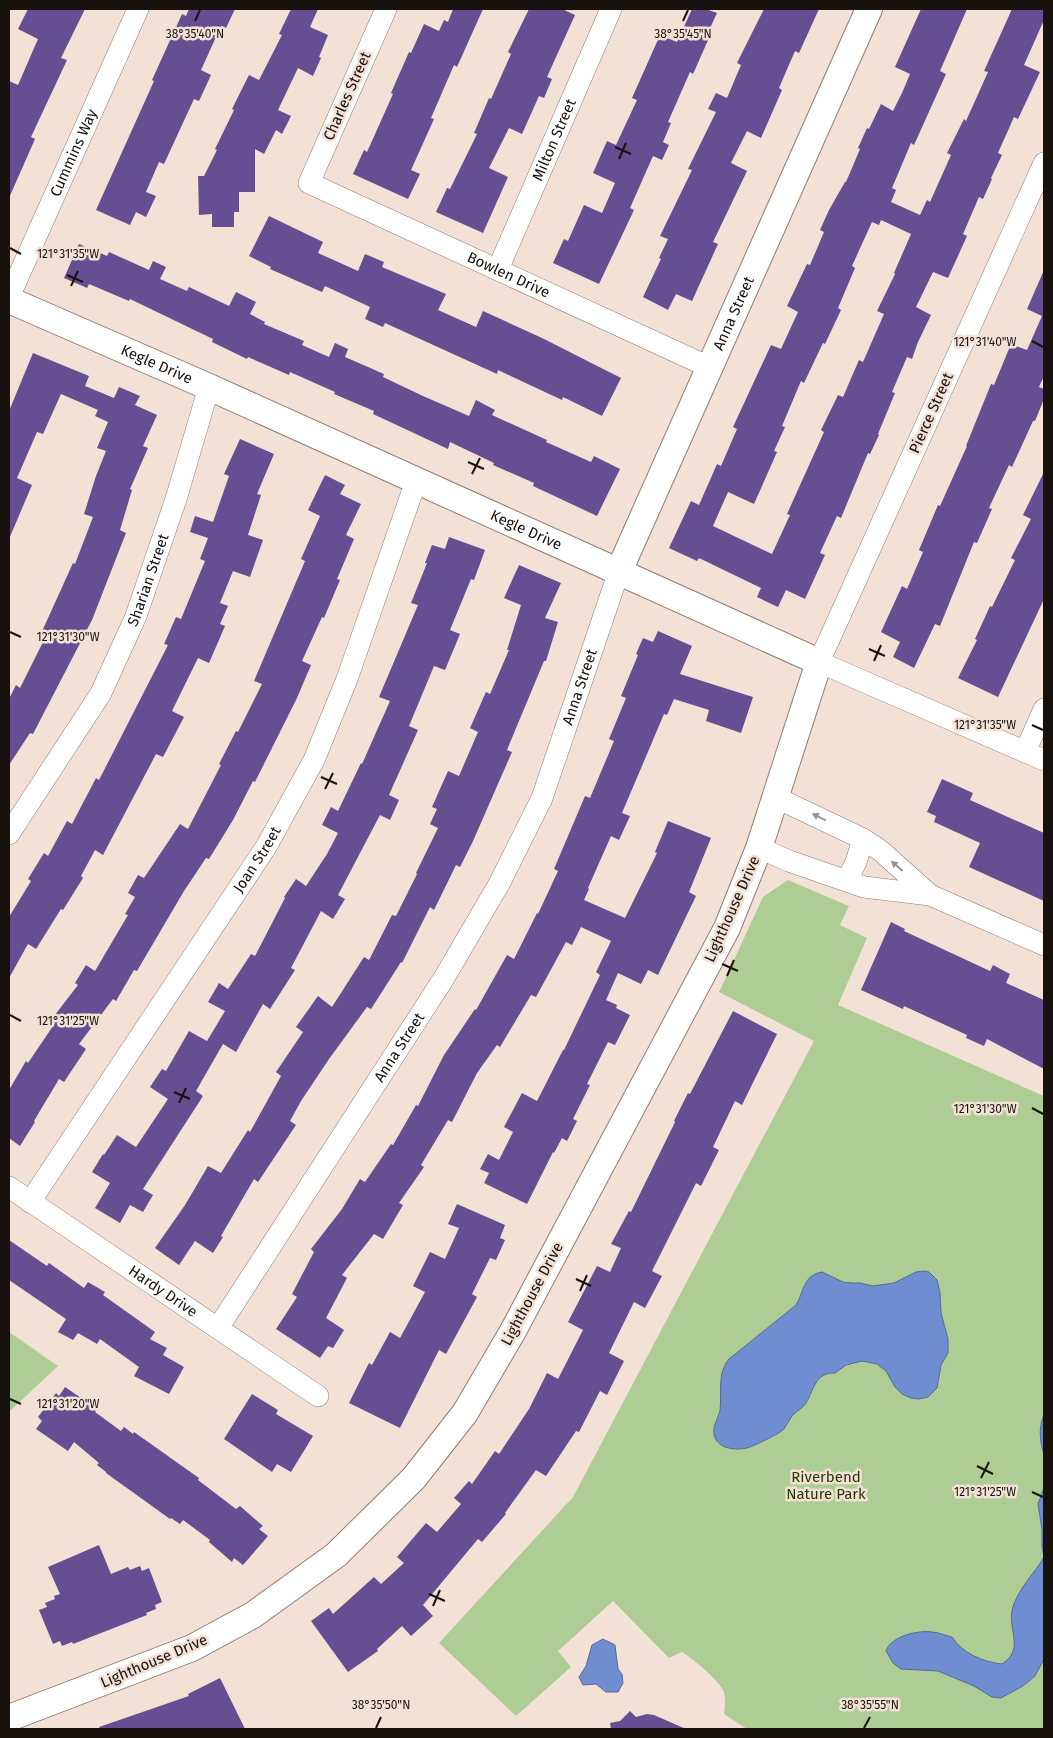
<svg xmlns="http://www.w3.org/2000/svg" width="1053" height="1738" font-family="'Fira Sans',sans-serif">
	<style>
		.green { fill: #adcd95 }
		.water { fill: #6f8ed2; stroke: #556997 }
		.building { fill: #654e92; fill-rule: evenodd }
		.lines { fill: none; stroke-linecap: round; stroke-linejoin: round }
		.minor-casing { stroke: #8d7d72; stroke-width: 22 }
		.tertiary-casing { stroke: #8d7d72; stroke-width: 28 }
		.minor { stroke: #fff; stroke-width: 21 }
		.tertiary { stroke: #fff; stroke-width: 26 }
		.oneway { fill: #979493 }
		.ticks { fill: none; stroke: #18120e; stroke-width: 2 }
		.labels { text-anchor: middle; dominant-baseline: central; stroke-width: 5; stroke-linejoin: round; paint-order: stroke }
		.street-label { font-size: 15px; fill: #18120e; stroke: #f4e1d6 }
		.park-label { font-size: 15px; fill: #213a05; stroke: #f4e1d6 }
		.ticks-label { font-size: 12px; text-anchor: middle; fill: #18120e; stroke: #f4e1d6; stroke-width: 5; stroke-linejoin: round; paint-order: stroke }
	</style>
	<rect width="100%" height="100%" fill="#f4e1d6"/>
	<!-- green -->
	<path class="green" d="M 788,880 L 849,906 L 840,925 L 867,938 L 838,1005 L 1044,1096 L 1044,1729 L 747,1729 L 724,1714 C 725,1705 727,1694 721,1687 C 714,1676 693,1659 682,1652 L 669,1658 L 613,1601 L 558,1651 L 571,1667 L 516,1716 L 439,1643 L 573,1497 L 814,1041 L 719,992 L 763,897 Z
		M 9,1332 L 58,1366 L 9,1412 Z"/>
	<!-- water -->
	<path class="water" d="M 924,1271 L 929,1272 L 937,1280 L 940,1293 L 941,1313 L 948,1339 L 948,1353 L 941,1365 L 937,1388 L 928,1397 L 919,1399 L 911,1398 L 902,1394 L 895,1387 L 886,1371 L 877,1364 L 862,1361 L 846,1365 L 835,1373 C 815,1372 814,1390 806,1403 C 802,1409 796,1411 792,1416 C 789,1420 787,1425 784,1429 C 781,1433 752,1447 747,1448 C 734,1451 714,1448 714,1432 C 713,1425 719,1417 720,1410 C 722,1392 717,1373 729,1359 L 796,1305 C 804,1292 803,1275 822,1272 L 843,1282 L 852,1283 L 860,1283 L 873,1286 L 894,1283 L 916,1272 Z
		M 1044,1414 L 1044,1455 C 1040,1439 1038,1431 1044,1414 Z
		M 1044,1488 L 1044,1659 L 1035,1676 L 1023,1686 L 1001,1698 L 992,1697 L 974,1686 L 938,1671 L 901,1669 L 893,1663 L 886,1651 C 891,1636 918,1630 932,1632 C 938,1632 946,1636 952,1637 C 962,1653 983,1662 1002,1664 C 1025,1649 1008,1631 1012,1610 C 1017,1590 1034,1574 1044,1557 L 1042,1546 L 1042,1529 L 1038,1504 Z
		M 603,1639 L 615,1645 L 618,1669 L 622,1674 L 623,1683 L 618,1692 L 606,1692 L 596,1684 L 583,1685 L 579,1677 L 586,1666 L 592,1645 Z"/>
	<!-- building -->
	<path class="building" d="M 28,9 L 85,9 L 61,58 L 67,60 L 31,137 L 35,139 L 9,198 L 9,81 L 18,85 L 38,39 L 18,29 Z
		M 189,9 L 235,9 L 226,28 L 221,26 L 201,70 L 211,75 L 199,101 L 194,99 L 164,164 L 159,162 L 146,192 L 156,196 L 146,217 L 136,212 L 130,225 L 96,210 L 154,81 L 152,80 L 182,14 L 186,16 Z
		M 291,9 L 318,9 L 310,27 L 328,35 L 319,57 L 321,58 L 313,76 L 298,68 L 278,110 L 291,116 L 282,134 L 276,130 L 264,154 L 255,149 L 255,192 L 239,192 L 239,212 L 234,212 L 234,227 L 212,227 L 212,214 L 199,215 L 198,176 L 204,176 L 217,150 L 215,149 L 234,110 L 232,109 L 249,75 L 259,80 L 282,35 L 279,34 Z
		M 453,9 L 483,9 L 457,67 L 454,65 L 431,118 L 434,119 L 411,170 L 420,174 L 408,199 L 353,174 L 364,150 L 367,152 L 393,94 L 391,93 L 409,52 L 411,53 L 424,24 L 439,31 L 444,20 L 448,22 Z
		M 529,9 L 562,9 L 575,15 L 547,77 L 552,79 L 544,98 L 539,96 L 522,134 L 509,128 L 489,168 L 508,177 L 483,233 L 436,212 L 447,188 L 450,189 L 477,134 L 474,133 L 489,98 L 491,99 L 511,54 L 508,52 Z
		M 692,9 L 706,9 L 717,13 L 706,37 L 709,38 L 693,74 L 690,72 L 668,122 L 671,123 L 663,142 L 669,145 L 662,160 L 653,156 L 630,208 L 634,210 L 599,284 L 553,263 L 564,239 L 568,241 L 584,205 L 602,213 L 615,183 L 593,173 L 607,141 L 616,145 L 637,100 L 632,98 L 660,35 L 677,42 Z
		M 764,9 L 819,9 L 799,53 L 795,51 L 779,88 L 782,90 L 761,138 L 747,131 L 731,163 L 747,171 L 713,242 L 718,244 L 692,301 L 676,294 L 668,310 L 643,297 L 661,259 L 659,258 L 668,239 L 660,236 L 692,170 L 688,169 L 716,112 L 708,109 L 716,93 L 727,98 L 741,65 L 737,63 Z
		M 921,9 L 967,9 L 940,71 L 946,74 L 914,145 L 911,143 L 892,188 L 896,190 L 891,202 L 920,215 L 927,200 L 930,202 L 951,155 L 947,153 L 964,119 L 966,121 L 988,72 L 984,71 L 1012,9 L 1044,9 L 1044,20 L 1024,65 L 1040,72 L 1018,119 L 1014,117 L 998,153 L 1002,155 L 991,178 L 992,179 L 983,199 L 979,197 L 963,234 L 967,236 L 948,278 L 933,272 L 916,307 L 931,315 L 918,342 L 912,359 L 907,357 L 892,392 L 895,393 L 878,434 L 879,435 L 870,454 L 868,453 L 841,518 L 837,516 L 820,553 L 825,555 L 805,599 L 786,590 L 778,607 L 757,597 L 761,588 L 699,558 L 697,561 L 669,548 L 691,501 L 699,505 L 717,464 L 721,466 L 737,429 L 733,427 L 771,345 L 781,349 L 798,312 L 787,306 L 807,264 L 810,265 L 824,232 L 820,230 L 829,210 L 845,182 L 846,182 L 860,149 L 858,148 L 867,128 L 869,129 L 881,104 L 893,111 L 902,93 L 910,74 L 895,67 ZM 881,220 L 911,234 L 894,273 L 895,274 L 877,311 L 884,314 L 863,362 L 859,360 L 843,397 L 838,395 L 821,430 L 824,432 L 787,514 L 790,515 L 772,554 L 713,526 L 728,492 L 754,504 L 777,452 L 774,451 L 785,427 L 782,426 L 801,381 L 804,383 L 823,343 L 825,344 L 841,310 L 838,308 L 855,268 L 852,266 L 872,222 L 879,225 Z
		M 269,216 L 323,242 L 318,253 L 358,271 L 365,254 L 384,262 L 382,267 L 446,294 L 438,310 L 476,327 L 483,311 L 542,338 L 621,378 L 602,416 L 563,397 L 562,400 L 498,370 L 497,374 L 385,323 L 383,327 L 365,319 L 370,307 L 325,286 L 322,292 L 270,269 L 271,267 L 249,256 Z
		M 79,244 L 107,256 L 109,252 L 149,270 L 153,261 L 166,267 L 160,279 L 187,291 L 189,287 L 229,306 L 236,292 L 256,302 L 250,314 L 265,322 L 264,324 L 304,341 L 302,345 L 329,357 L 335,343 L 348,349 L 345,357 L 384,374 L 383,377 L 423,396 L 469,416 L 476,400 L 495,410 L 492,415 L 547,440 L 546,442 L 591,462 L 594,456 L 620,469 L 597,516 L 533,486 L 534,483 L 493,465 L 494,463 L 450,442 L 448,449 L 373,414 L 374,411 L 334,394 L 335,392 L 290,372 L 289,375 L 248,357 L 247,359 L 212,342 L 213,339 L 130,299 L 129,301 L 89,284 L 87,288 L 64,278 Z
		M 1044,270 L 1044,376 L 1039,387 L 1044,389 L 1044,399 L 1035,421 L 1033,421 L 1012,467 L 1009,465 L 989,508 L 992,509 L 977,543 L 974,542 L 940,626 L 935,624 L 914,668 L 893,657 L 900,642 L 881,632 L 902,586 L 907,589 L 923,552 L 919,550 L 938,505 L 940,506 L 967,446 L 966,446 L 991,384 L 994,385 L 1011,344 L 1027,350 L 1042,316 L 1027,309 Z
		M 33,353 L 89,376 L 85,386 L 114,398 L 119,387 L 140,396 L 135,405 L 157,415 L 143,446 L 148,448 L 130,489 L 132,490 L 120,530 L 126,533 L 92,620 L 33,734 L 30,733 L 9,765 L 9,699 L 16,685 L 20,688 L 44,640 L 39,638 L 73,563 L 75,564 L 93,517 L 84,514 L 96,476 L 106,451 L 97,448 L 108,422 L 95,416 L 98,410 L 61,394 L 43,434 L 37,432 L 17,478 L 32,485 L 9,539 L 9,411 Z
		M 240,439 L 274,454 L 257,494 L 261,495 L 248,535 L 263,540 L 250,577 L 233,571 L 220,603 L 228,606 L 220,624 L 225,626 L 209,663 L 198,658 L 172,711 L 184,717 L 163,757 L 156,754 L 103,855 L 95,850 L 81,876 L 83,878 L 63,910 L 61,909 L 36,949 L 28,944 L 9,978 L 9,917 L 31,881 L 28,879 L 44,853 L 48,856 L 67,821 L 72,824 L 96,778 L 99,780 L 168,645 L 164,644 L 176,617 L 181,619 L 205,561 L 200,559 L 208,538 L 190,532 L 195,516 L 213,522 L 229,476 L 224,474 Z
		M 1044,472 L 1044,599 L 998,697 L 958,678 L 977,640 L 975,639 L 990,606 L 992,607 L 1015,560 L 1011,558 L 1031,519 L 1023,515 Z
		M 325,475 L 345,485 L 340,494 L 361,504 L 346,535 L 354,539 L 337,579 L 340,580 L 324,618 L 322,617 L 302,661 L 311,665 L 297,698 L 255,782 L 253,781 L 233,820 L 209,859 L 206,858 L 184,891 L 137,971 L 134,970 L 116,1001 L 113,999 L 79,1044 L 86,1049 L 64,1082 L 59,1079 L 34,1121 L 35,1122 L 20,1146 L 9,1138 L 9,1090 L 26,1061 L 28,1063 L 55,1023 L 51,1020 L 78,985 L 75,983 L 86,965 L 95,971 L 128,915 L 125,914 L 135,897 L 128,893 L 138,875 L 144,878 L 180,824 L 188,829 L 221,765 L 219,764 L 236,731 L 238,732 L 262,684 L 254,681 L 305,561 L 301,559 L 320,516 L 308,510 Z
		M 449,537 L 485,550 L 474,580 L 471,579 L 450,630 L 460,634 L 445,670 L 434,666 L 409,726 L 418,730 L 389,795 L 399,800 L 390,820 L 380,815 L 338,895 L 345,899 L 333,919 L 321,911 L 291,968 L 295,970 L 270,1009 L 263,1004 L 236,1052 L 223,1044 L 196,1091 L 203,1096 L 143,1189 L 153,1195 L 143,1212 L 130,1205 L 120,1223 L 95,1208 L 110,1183 L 92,1172 L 103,1154 L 104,1155 L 117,1135 L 136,1147 L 168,1099 L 150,1087 L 162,1069 L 166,1071 L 189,1031 L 207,1041 L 225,1011 L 208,1002 L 219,983 L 228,989 L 251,954 L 255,956 L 285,898 L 284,897 L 296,879 L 306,886 L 327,854 L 338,833 L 322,825 L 331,807 L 338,811 L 361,763 L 362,764 L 390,701 L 379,697 L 418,605 L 411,603 L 427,563 L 425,563 L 432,545 L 445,549 Z
		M 519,565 L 561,583 L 545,618 L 558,622 L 546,661 L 544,661 L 507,750 L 512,752 L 473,841 L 460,867 L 456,865 L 434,910 L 430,907 L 402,963 L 401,962 L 371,1009 L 367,1007 L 329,1059 L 301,1101 L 290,1121 L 296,1125 L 258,1182 L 254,1179 L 221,1236 L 223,1237 L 213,1253 L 195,1241 L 179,1265 L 155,1248 L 185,1205 L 208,1166 L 221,1173 L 248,1130 L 250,1132 L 281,1076 L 276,1072 L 303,1032 L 296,1027 L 318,996 L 332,1007 L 364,957 L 369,960 L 392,915 L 396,916 L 417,874 L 416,873 L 438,828 L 430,824 L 437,809 L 432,807 L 448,771 L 459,776 L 478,732 L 470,728 L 486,692 L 490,694 L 509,650 L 507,650 L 521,605 L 504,598 Z
		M 658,631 L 692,646 L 680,674 L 753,697 L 741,733 L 706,721 L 709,710 L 674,699 L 667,715 L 664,714 L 622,813 L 630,816 L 619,840 L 611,836 L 588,888 L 589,889 L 584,900 L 625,918 L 657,853 L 655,852 L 668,821 L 711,838 L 689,892 L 696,896 L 658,975 L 648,970 L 641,984 L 618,973 L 606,1000 L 617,1005 L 616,1008 L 630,1015 L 615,1045 L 608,1042 L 587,1084 L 590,1085 L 573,1119 L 577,1121 L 567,1141 L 562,1138 L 554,1153 L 553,1152 L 527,1204 L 484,1183 L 489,1173 L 480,1169 L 488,1154 L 499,1160 L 513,1132 L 504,1127 L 522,1093 L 537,1101 L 563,1050 L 564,1050 L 600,975 L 596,972 L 611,941 L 581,927 L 572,945 L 566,942 L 536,997 L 531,995 L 500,1047 L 497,1045 L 477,1073 L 452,1122 L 448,1120 L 421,1165 L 424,1167 L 399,1203 L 403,1205 L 383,1239 L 374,1234 L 342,1275 L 347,1278 L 326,1318 L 344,1330 L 333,1348 L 328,1346 L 320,1358 L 276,1329 L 297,1297 L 292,1294 L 314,1252 L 311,1249 L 342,1209 L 360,1179 L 365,1182 L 391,1144 L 393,1145 L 416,1105 L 418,1106 L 444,1055 L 475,1009 L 476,1010 L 507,955 L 514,959 L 537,913 L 538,914 L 558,871 L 554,869 L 585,796 L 590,798 L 614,741 L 609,739 L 626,698 L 621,696 L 638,655 L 636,654 L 643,638 L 653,642 Z
		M 942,779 L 973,793 L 970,800 L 1044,833 L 1044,901 L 969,867 L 980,843 L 934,822 L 936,816 L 927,812 Z
		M 891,922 L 905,929 L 904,931 L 990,971 L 993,965 L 1010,974 L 1006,983 L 1044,1000 L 1044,1069 L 987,1039 L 984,1046 L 966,1038 L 967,1035 L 904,1006 L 903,1009 L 861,990 Z
		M 733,1011 L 777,1034 L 742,1105 L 735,1101 L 713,1147 L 719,1150 L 701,1186 L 696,1183 L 652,1271 L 662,1276 L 645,1308 L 634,1302 L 609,1353 L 624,1361 L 607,1395 L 600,1391 L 579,1432 L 576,1431 L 546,1476 L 536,1470 L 505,1513 L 506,1514 L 482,1542 L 478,1539 L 423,1605 L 433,1616 L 411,1636 L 402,1626 L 377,1649 L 378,1651 L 348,1672 L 311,1621 L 329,1608 L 333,1614 L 374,1577 L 381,1584 L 404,1563 L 397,1557 L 426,1523 L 437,1532 L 461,1504 L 454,1498 L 469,1481 L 472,1484 L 495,1451 L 499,1454 L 529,1409 L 547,1373 L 558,1379 L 583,1330 L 568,1322 L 597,1266 L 610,1272 L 621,1248 L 611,1244 L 629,1211 L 631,1212 L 675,1122 L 674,1121 L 688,1093 L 690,1094 Z
		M 457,1204 L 505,1225 L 500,1238 L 505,1240 L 496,1260 L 490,1258 L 472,1294 L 477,1297 L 446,1354 L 439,1350 L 400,1428 L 349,1403 L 369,1363 L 372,1365 L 390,1332 L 400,1338 L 425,1292 L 413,1286 L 430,1252 L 445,1259 L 459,1228 L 448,1224 Z
		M 9,1240 L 47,1266 L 49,1263 L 84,1288 L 88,1282 L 105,1292 L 103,1295 L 155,1332 L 150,1339 L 167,1348 L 163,1355 L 184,1367 L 169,1394 L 134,1376 L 139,1367 L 100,1339 L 97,1344 L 78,1333 L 73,1340 L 58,1332 L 66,1319 L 9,1280 Z
		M 65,1387 L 97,1409 L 95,1412 L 121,1431 L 124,1427 L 133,1434 L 134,1432 L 199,1478 L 198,1480 L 236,1509 L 240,1506 L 263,1526 L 259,1529 L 268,1536 L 243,1565 L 234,1558 L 232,1562 L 209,1542 L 210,1540 L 183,1520 L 180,1524 L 171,1518 L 170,1519 L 106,1473 L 106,1472 L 97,1465 L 99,1463 L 74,1442 L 68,1451 L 36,1429 L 42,1421 L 38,1417 L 56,1393 L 59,1396 Z
		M 252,1394 L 278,1410 L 276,1414 L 313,1436 L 291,1472 L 277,1464 L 272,1472 L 224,1439 Z
		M 99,1545 L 111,1574 L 128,1567 L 130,1570 L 140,1566 L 142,1571 L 149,1568 L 162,1602 L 155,1605 L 156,1609 L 146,1613 L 147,1615 L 73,1644 L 72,1642 L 62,1646 L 60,1641 L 53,1644 L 39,1610 L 47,1607 L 45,1603 L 55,1599 L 54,1596 L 60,1594 L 48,1567 Z
		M 220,1678 L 245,1729 L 100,1729 L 99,1727 L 189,1696 L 188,1694 Z
		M 630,1711 L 636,1717 L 647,1714 L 654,1715 L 686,1729 L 611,1729 L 610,1723 L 620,1721 Z"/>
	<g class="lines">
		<!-- minor casing -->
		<g class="minor-casing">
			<g id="minor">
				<path id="s1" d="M 386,9 L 309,183 L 709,367"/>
				<path d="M 1044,163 L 819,662 L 1044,760"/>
				<path id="s2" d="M 498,269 L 611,9"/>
				<path id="s3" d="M 9,297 L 138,9"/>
				<path d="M 1025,752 L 1044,709"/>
				<path d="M 775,797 L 863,839 L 881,851 L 930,895"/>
				<path id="s4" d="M 9,834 L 101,693 L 136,616 L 176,499 L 209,387"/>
				<path d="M 759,848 L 789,861 L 864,887 L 930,895 L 1044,945"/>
				<path d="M 847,880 L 856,862 L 863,839"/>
				<path id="s5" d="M 9,1187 L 318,1396"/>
				<path id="s6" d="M 30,1202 L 266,847 L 314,760 L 347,679 L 416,481"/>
				<path id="s7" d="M 218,1328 L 444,978 L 499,884 L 542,798 L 619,571"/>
			</g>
		</g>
		<!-- tertiary casing -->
		<g class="tertiary-casing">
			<g id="tertiary">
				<path id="s8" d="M 9,300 L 209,387 L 819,662 L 759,848 L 727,928 L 513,1331 L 465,1413 L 414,1478 L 336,1555 L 253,1615 L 192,1648 L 9,1718"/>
				<path id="s9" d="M 619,571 L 869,9"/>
			</g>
		</g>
		<!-- minor -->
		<use href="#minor" class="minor"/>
		<!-- tertiary -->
		<use href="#tertiary" class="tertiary"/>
	</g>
	<!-- one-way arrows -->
	<defs><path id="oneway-solid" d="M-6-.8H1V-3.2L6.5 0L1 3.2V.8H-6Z" transform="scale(1.25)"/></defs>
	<g class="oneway">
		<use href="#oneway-solid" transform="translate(819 817) rotate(-154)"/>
		<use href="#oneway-solid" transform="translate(897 866) rotate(-139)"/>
	</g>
	<!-- ticks -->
	<path class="ticks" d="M 195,21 L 200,10M 683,21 L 688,10M 615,147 L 631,154M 619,159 L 626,143M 10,248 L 21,254M 67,275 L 83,282M 71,286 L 78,271M 1032,341 L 1043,347M 468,462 L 484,469M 472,474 L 480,458M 10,632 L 21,637M 869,649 L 885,656M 874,661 L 881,645M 1032,725 L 1043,730M 321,777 L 337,784M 325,789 L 333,773M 722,964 L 738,971M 727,976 L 734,960M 10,1015 L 21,1021M 174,1092 L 190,1099M 179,1103 L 186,1088M 1032,1108 L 1043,1114M 576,1279 L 591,1286M 580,1291 L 587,1275M 10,1399 L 21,1404M 977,1466 L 993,1474M 981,1478 L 989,1462M 1032,1492 L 1043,1497M 429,1594 L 445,1601M 433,1606 L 440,1590M 376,1728 L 381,1717M 864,1728 L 870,1717"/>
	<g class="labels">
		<!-- street labels -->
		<g class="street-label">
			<text transform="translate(347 96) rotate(-66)">Charles Street</text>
			<text stroke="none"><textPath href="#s2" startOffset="141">Milton Street</textPath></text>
			<text stroke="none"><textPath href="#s3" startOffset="158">Cummins Way</textPath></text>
			<text stroke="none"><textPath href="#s1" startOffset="410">Bowlen Drive</textPath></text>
			<text stroke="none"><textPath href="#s9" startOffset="282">Anna Street</textPath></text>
			<text stroke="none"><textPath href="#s8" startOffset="161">Kegle Drive</textPath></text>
			<text transform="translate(931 413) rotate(-66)">Pierce Street</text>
			<text stroke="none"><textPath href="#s8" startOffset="566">Kegle Drive</textPath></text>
			<text stroke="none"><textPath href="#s4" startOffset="291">Sharian Street</textPath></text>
			<text stroke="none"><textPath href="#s7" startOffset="739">Anna Street</textPath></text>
			<text stroke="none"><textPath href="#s6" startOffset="411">Joan Street</textPath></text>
			<text transform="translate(732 909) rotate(-66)">Lighthouse Drive</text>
			<text stroke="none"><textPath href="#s7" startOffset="334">Anna Street</textPath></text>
			<text stroke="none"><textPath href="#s5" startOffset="186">Hardy Drive</textPath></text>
			<text transform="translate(532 1294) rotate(-62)">Lighthouse Drive</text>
			<text transform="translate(154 1661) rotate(-23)">Lighthouse Drive</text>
		</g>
		<!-- park labels -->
		<g class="park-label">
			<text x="826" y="1477">Riverbend<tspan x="826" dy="17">Nature Park</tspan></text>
		</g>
	</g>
	<g class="ticks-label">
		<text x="195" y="38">38°35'40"N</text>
		<text x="683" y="38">38°35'45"N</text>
		<text x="68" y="258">121°31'35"W</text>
		<text x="985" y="346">121°31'40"W</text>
		<text x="68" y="641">121°31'30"W</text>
		<text x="985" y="729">121°31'35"W</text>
		<text x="68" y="1025">121°31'25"W</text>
		<text x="985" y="1113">121°31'30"W</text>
		<text x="68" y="1408">121°31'20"W</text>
		<text x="985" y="1496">121°31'25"W</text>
		<text x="381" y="1709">38°35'50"N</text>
		<text x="870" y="1709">38°35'55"N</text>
	</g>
	<!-- border -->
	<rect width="1053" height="1738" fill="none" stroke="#18120e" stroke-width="20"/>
</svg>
